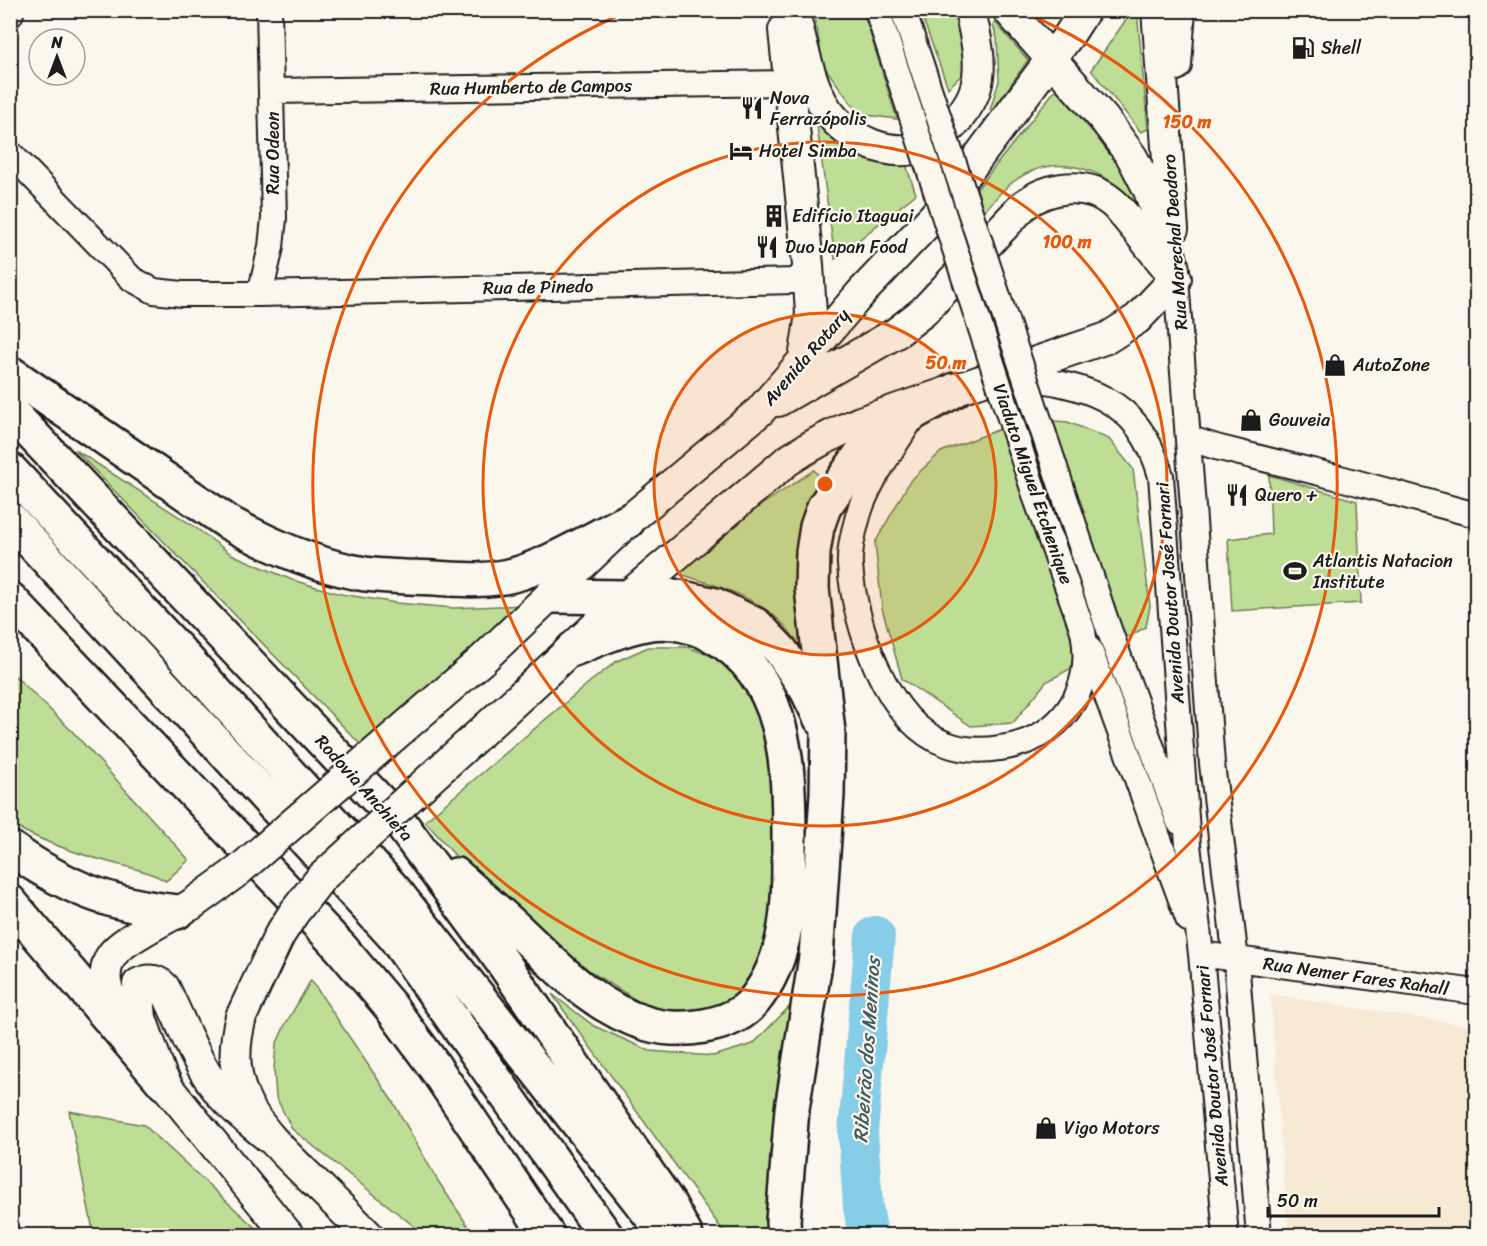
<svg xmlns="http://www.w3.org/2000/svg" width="1487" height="1246" font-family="Sriracha,sans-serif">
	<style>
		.built { fill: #f7ead5 }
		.green { fill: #bedd95; stroke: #6d7c58; stroke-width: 1.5 }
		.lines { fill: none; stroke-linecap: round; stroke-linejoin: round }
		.river { stroke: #86cde7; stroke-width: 40 }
		.minor-casing { stroke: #1c1c1c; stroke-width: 28 }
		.major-casing { stroke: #1c1c1c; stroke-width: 34 }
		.highway-casing { stroke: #1c1c1c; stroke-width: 38 }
		.minor { stroke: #fbf7ec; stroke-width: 24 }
		.major { stroke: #fbf7ec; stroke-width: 30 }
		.highway { stroke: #fbf7ec; stroke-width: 33 }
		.minor-bridge-casing { stroke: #1c1c1c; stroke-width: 28; stroke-linecap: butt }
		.major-bridge-casing { stroke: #1c1c1c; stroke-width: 34; stroke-linecap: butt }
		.minor-bridge { stroke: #fbf7ec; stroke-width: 24 }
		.major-bridge { stroke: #fbf7ec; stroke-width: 30 }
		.ring { fill: none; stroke: #e8590c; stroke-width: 3 }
		.labels { text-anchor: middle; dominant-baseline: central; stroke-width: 4.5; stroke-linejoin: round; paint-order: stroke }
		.poi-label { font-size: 18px; fill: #1c1c1c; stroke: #fbf7ec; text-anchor: start }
		.street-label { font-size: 18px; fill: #1c1c1c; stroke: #fbf7ec }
		.water-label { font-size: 20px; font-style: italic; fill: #415a63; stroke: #fbf7ec }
		.centre { fill: #e8590c; stroke: #fbf7ec; stroke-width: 3 }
		.ring-label { font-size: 18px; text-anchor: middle; font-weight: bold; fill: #e8590c; stroke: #fbf7ec; stroke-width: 4.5; stroke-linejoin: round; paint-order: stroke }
	</style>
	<rect width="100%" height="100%" fill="#fbf7ec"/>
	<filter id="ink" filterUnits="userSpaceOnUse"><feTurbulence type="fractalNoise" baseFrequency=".0167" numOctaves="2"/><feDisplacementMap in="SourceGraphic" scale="12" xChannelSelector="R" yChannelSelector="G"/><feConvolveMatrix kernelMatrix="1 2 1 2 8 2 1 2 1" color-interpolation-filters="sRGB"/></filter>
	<g filter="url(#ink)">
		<!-- built -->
		<path class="built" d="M 1270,994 L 1476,1027 L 1476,1235 L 1288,1235 Z"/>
		<!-- green -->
		<path class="green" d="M 814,11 L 863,11 L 897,119 L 859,114 L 823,65 Z
			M 920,11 L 958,11 L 968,69 L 948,88 Z
			M 1132,11 L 1137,11 L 1148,129 L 1141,132 L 1091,70 Z
			M 995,22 L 1028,60 L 993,110 L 990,110 L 999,81 L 997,38 L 993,25 Z
			M 1056,89 L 1114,157 L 1136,200 L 1133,202 C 1103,166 1053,152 1013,182 C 1002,190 993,201 984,212 L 977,189 Z
			M 816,119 L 842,148 L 872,160 L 906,165 L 916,194 L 835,259 Z
			M 1026,419 L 1068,422 L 1109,439 L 1133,469 L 1150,606 L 1146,627 L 1046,682 L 1013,723 L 971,726 L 902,679 L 882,608 L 875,543 L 910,481 L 941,452 Z
			M 74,449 L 192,525 L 231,554 L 292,580 L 341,594 L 396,603 L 454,608 L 524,605 L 360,744 Z
			M 814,470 L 819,476 L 804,514 L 809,657 C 800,646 792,634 783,624 C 754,594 711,584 673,572 L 763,504 Z
			M 1269,475 L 1357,501 L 1361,603 L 1232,611 L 1228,539 L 1271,534 Z
			M 648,647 L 687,647 L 712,656 L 741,673 L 769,711 L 784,785 L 774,949 L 725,1012 L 685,1016 L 639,1002 L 588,970 L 458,859 L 425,821 L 591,681 L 617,661 Z
			M 10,671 L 72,731 L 189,860 L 166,881 C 147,870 126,867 105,861 C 72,852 40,841 11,824 Z
			M 311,980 L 393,1102 L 438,1181 L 474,1235 L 425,1235 L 292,1129 L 276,1097 L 274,1069 L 276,1045 L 285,1025 Z
			M 552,994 L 594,1026 L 650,1051 L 713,1056 L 753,1044 L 790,1006 L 800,1011 L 771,1235 L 726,1235 Z
			M 69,1111 L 144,1125 L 263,1235 L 94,1235 Z"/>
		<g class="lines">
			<!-- river -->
			<path class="river" d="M 868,1236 L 863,1207 L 858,1132 L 875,936"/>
			<!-- minor casing -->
			<g class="minor-casing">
				<path id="minor" d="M 10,15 L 12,10
					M 272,91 L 790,83
					M 10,153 L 132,279 L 154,291 L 182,294 L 260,294 L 795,281 L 802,275 L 808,265
					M 1176,278 L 1212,764 L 1236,960 L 1259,1236
					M 260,294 L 271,247 L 274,218 L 269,10
					M 1008,375 C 1084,386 1137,393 1161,476 L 1188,845 L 1201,954 L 1226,1236
					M 908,424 C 890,454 865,486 857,520 C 853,534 849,550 850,565 C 854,623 886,723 946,744 C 964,751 982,751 1000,748 C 1060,740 1095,692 1083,631
					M 1188,438 L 1216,447 L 1340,478 L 1476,515
					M 1106,621 L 1179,822
					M 1090,650 L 1188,919
					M 1201,954 L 1476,992"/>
			</g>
			<!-- major casing -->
			<g class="major-casing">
				<path id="major" d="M 793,10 C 802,41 809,84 827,110 C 849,140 890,160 927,145 C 939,140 950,128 958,119 C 966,109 973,99 976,87 C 983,62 975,35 970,10
					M 1008,10 L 1104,119 L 1132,157 L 1148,188 L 1167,240 L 1174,269
					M 1157,10 L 1173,229
					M 784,30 L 808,265 L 811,314 L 804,359
					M 1176,65 L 1180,10
					M 778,401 L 896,333 L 923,312 L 1023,206 C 1048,186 1087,180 1113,203 C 1121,210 1128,220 1135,228 C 1149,245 1162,262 1176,278
					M 481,661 L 628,521 L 760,411 L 861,293 L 935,215 L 1069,35 L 1085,10
					M 523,694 L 627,597 L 787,461 C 811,445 834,433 860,422 L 1107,338 L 1137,319 L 1176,278
					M 241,1017 C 221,1091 257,1126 306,1174 C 327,1194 348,1215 369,1236
					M 133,1025 C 124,1013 110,1001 107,987 C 104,977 106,963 112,955 C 122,940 173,915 191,905
					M 268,1137 C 254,1125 239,1114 226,1100 C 198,1071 182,1023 164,987 C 156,979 148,979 138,984 L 141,1018 L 164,1083 L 289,1236"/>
			</g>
			<!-- highway casing -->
			<g class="highway-casing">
				<path id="highway" d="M 10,373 L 229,523 C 272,546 316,566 365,574 C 388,577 412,577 434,578 C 463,580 492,582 520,573 C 556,561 594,538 628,521
					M 10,411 L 401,824 L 504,964 L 669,1204 L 686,1236
					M 10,470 L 178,650 L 395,891 L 667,1236
					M 10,519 L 394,936 L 606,1236
					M 551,596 L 627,597 L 673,596 L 715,605 L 756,625 L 781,651 L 807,690 L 821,719
					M 10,599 L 341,948 L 390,1006 L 434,1066 L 548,1236
					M 10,848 C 65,887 110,905 177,912
					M 456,875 C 476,893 497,911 517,929 C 556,966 595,1009 648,1024 C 679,1033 732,1028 754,1001 C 791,955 789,896 789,840 C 789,765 787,676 712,635 C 694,626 671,620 651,623 C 624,627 599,639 573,649
					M 10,902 L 164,1083
					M 784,1236 L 783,1221 L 792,1109 L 816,957 L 827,795 L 828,732 L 812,588 L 813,552 L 817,527 L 824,507 L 861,454 L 915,412 L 955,390"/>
			</g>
			<!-- minor -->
			<use href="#minor" class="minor"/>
			<!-- major -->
			<use href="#major" class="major"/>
			<!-- highway -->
			<use href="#highway" class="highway"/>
			<!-- minor-bridge casing -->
			<g class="minor-bridge-casing">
				<path id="minor-bridge" d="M 877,10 L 1037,501 L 1082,628
					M 903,10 L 1106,621"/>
			</g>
			<!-- major-bridge casing -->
			<g class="major-bridge-casing">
				<path id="major-bridge" d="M 191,905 L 238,871 L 481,661
					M 241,1017 L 279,936 L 293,914 L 321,878 L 523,694"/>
			</g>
			<!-- minor-bridge -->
			<use href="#minor-bridge" class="minor-bridge"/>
			<!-- major-bridge -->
			<use href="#major-bridge" class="major-bridge"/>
		</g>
	</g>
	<!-- distance rings -->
	<circle cx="825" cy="484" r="171" fill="#e8590c" fill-opacity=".12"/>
	<g class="ring">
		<circle cx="825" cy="484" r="171"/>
		<circle cx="825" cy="484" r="342"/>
		<path d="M1021 11A512 512 0 1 1 629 11"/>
	</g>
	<!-- icons -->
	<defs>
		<g id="fuel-bare" transform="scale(1.8)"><path d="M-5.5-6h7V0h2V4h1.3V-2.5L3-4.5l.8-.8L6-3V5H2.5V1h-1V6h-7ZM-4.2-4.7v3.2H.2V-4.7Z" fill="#1c1c1c" stroke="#fbf7ec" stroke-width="2.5" paint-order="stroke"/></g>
		<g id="restaurant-bare" transform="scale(1.8)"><path d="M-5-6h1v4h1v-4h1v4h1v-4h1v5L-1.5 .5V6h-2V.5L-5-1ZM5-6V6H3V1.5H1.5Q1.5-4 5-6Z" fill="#1c1c1c" stroke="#fbf7ec" stroke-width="2.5" paint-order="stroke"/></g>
		<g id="hotel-bare" transform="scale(1.8)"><path d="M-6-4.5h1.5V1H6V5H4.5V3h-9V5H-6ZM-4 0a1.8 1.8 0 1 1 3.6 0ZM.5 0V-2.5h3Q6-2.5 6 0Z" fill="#1c1c1c" stroke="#fbf7ec" stroke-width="2.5" paint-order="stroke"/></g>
		<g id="building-bare" transform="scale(1.8)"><path d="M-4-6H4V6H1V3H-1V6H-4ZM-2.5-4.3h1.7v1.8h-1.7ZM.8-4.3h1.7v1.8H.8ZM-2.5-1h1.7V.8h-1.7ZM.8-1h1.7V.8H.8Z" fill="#1c1c1c" stroke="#fbf7ec" stroke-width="2.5" paint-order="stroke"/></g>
		<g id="shop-bare" transform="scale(1.8)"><path d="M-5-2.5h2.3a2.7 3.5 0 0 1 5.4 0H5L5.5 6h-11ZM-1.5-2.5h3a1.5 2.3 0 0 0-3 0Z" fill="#1c1c1c" stroke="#fbf7ec" stroke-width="2.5" paint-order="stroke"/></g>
		<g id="stadium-bare" transform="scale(1.8)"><path d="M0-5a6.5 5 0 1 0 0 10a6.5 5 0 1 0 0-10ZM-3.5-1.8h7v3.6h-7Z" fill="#1c1c1c" stroke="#fbf7ec" stroke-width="2.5" paint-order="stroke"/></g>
	</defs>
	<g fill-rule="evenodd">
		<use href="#fuel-bare" x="1303" y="48"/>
		<use href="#restaurant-bare" x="752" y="108"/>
		<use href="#hotel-bare" x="741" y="151"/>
		<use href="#building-bare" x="774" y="216"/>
		<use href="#restaurant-bare" x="767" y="247"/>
		<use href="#shop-bare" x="1335" y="365"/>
		<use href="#shop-bare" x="1251" y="420"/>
		<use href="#restaurant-bare" x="1237" y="495"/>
		<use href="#stadium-bare" x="1295" y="571"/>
		<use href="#shop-bare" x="1046" y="1128"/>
	</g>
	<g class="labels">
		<!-- poi labels -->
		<g class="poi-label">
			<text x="1321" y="48">Shell</text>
			<text x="770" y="98">Nova<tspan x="770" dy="21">Ferrazópolis</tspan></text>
			<text x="759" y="151">Hotel Simba</text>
			<text x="792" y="216">Edifício Itaguai</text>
			<text x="785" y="247">Duo Japan Food</text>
			<text x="1353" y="365">AutoZone</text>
			<text x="1269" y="420">Gouveia</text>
			<text x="1255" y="495">Quero +</text>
			<text x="1313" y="561">Atlantis Natacion<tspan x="1313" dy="21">Institute</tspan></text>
			<text x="1064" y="1128">Vigo Motors</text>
		</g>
		<!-- street labels -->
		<g class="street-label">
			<text transform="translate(531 87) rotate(-1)">Rua Humberto de Campos</text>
			<text transform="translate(273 153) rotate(-90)">Rua Odeon</text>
			<text transform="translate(1175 242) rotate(-94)">Rua Marechal Deodoro</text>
			<text transform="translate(538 287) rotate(-1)">Rua de Pinedo</text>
			<text transform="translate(806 357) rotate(-49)">Avenida Rotary</text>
			<text transform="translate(1033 484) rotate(71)">Viaduto Miguel Etchenique</text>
			<text transform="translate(1170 593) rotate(-94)">Avenida Doutor José Fornari</text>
			<text transform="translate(364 788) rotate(48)">Rodovia Anchieta</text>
			<text transform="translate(1356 976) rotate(8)">Rua Nemer Fares Rahall</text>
			<text transform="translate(1212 1076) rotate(-95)">Avenida Doutor José Fornari</text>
		</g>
		<!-- water labels -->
		<g class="water-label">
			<text transform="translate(867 1050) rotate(-86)">Ribeirão dos Meninos</text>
		</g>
	</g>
	<circle cx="825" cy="484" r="9" class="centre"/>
	<g class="ring-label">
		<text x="1187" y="128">150 m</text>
		<text x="1067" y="248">100 m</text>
		<text x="946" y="369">50 m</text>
	</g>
	<!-- margin -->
	<rect width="1487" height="1246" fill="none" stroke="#fbf7ec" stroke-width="36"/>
	<rect x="18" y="18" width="1451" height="1210" fill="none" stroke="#1c1c1c" stroke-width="2" filter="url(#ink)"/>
	<!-- north arrow -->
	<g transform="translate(57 57)"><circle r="28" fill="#fbf7ec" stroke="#a29f99" stroke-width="1.5"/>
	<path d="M0-4.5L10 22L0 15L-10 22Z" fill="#1c1c1c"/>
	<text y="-9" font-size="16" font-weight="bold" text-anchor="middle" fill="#1c1c1c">N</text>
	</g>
	<!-- scale -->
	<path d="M1268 1207v9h171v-9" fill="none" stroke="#1c1c1c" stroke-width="3"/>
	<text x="1277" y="1207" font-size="18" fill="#1c1c1c" stroke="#fbf7ec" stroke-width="4.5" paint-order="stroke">50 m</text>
</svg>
